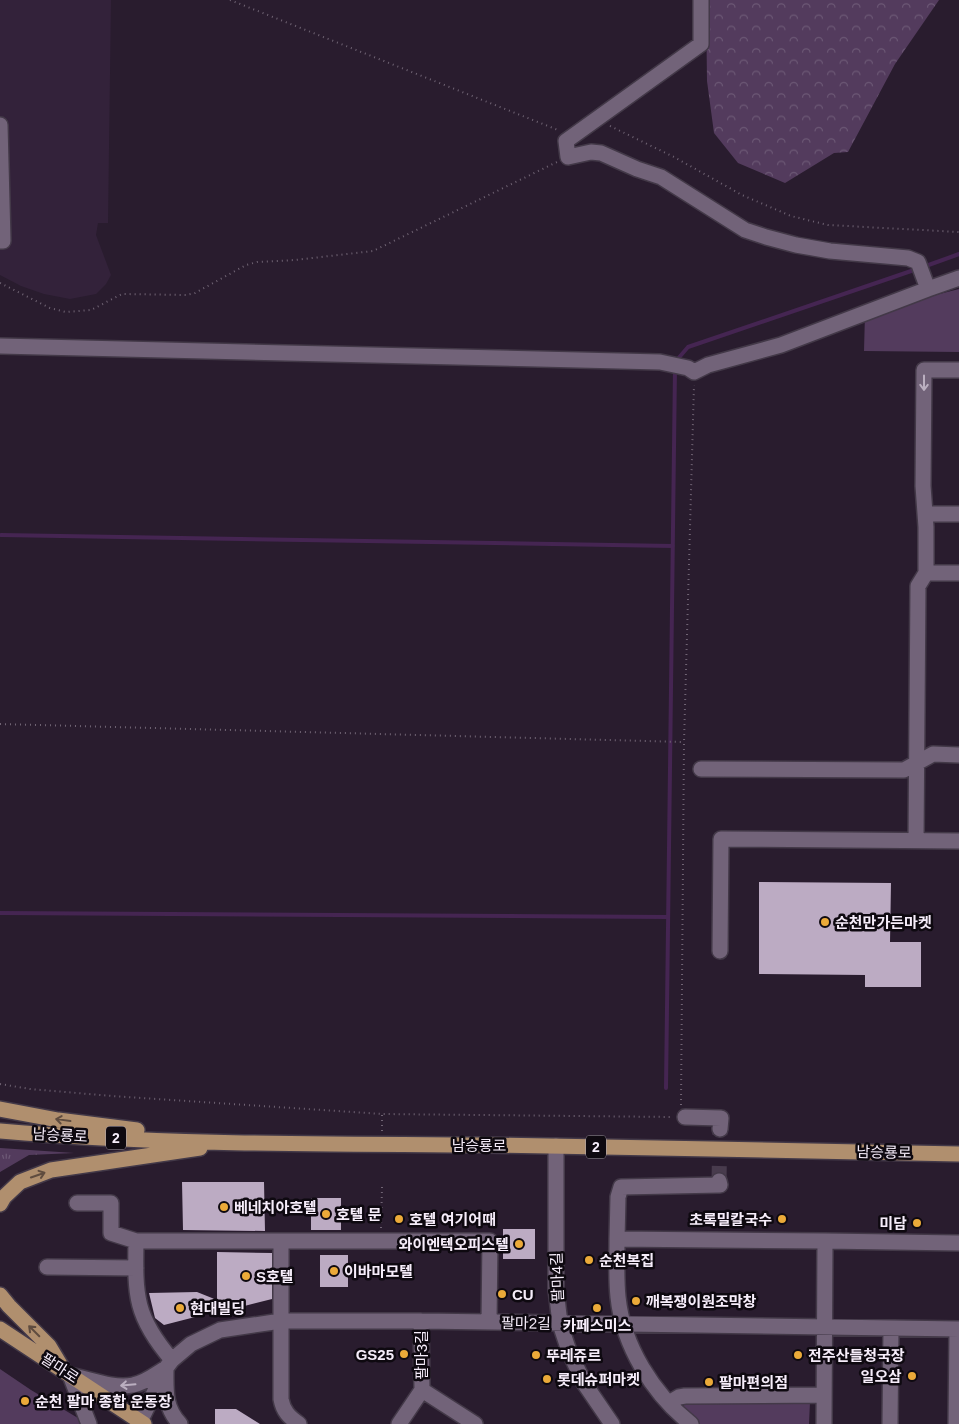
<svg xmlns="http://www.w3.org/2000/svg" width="959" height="1424" font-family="Helvetica,'Noto Sans KR',sans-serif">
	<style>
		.built { fill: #33223a }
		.grass { fill: url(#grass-tufts) }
		.forest { fill: url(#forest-crowns) }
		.park { fill: #533b5d }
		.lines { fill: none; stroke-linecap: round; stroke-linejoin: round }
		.stream { stroke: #452552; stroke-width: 4 }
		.building { fill: #bcabc3 }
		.minor-tunnel { stroke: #483b4d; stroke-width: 15; stroke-dasharray: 15 8; stroke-linecap: butt }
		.minor-casing { stroke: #433948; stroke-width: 18 }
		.major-casing { stroke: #433948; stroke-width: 18 }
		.path { stroke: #706474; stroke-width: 2; stroke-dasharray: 1 4; stroke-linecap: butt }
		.minor { stroke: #726379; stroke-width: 15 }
		.major { stroke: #b08f6e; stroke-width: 15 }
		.oneway { stroke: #bbafc0 }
		.oneway2 { stroke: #5f4c3f }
		.poi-dot { fill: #ebaa39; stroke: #0e0910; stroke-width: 2 }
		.labels { text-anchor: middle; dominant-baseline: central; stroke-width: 5; stroke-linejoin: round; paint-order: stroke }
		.shield { fill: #0e0910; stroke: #b0a9b4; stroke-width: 1 }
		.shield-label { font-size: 14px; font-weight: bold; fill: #f6edfa }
		.poi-label { font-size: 15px; font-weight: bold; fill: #f6edfa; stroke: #0e0910; text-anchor: start }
		.street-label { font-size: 15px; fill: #f6edfa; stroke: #0e0910 }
	</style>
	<defs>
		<pattern id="grass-tufts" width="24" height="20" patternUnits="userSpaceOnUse" patternTransform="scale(1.25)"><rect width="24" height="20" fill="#533b5d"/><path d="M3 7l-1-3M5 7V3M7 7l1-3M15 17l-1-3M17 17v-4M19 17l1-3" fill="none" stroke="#6c5875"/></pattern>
		<pattern id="forest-crowns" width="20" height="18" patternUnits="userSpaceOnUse" patternTransform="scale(1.25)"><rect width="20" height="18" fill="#533b5d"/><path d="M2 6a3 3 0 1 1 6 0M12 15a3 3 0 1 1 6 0" fill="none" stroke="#6c5875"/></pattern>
	</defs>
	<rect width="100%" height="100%" fill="#291c2e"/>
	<!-- built -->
	<path class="built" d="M 0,0 L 111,0 L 108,223 L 98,223 L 96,235 L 111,275 L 106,284 L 96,294 L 70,299 L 44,294 L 21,286 L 0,275 Z"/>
	<!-- grass -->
	<path class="grass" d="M 0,1148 L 74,1153 L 29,1155 L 0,1172 Z"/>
	<!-- forest -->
	<path class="forest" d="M 706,0 L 939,0 L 895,64 L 848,152 L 834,153 L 785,183 L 738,163 L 714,133 L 707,81 Z"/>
	<!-- park -->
	<path class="park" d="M 959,289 L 959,352 L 864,351 L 865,313 Z
		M 0,1369 L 31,1390 L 88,1424 L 0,1424 Z
		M 810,1402 L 809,1424 L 696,1424 L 681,1412 L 685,1403 Z"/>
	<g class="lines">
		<!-- stream -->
		<path class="stream" d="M 923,267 L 959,254
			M 676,361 L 688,347 L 917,269
			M 1,535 L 673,546
			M 0,913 L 668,917
			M 666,1088 L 675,368"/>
	</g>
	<!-- building -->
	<path class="building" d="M 759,882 L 891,883 L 890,942 L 921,942 L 921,987 L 865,987 L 865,975 L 759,974 Z
		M 182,1182 L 264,1182 L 265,1231 L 183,1230 Z
		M 311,1198 L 341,1198 L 341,1230 L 311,1230 Z
		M 503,1229 L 535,1229 L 535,1259 L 503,1259 Z
		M 217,1252 L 272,1253 L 272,1299 L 217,1313 L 217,1303 L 199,1316 L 164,1325 L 155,1318 L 149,1293 L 197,1292 L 217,1300 Z
		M 320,1255 L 348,1255 L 348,1287 L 320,1287 Z
		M 215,1409 L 236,1409 L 260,1424 L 215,1424 Z"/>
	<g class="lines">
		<!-- minor-tunnel -->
		<path class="minor-tunnel" d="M 719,1181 L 720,1129"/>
		<!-- minor casing -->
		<g class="minor-casing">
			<path id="minor" d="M 701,0 L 701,44 L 566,141 L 568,157 L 591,152 L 601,153 L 637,169 L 661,177 L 745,230 L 766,237 L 796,245 L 830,251 L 908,258 L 918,262 L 928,289 L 959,278
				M 0,125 L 3,241 L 0,241
				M 0,346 L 660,362 L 688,368 L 694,372 L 708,365 L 781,345 L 928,289
				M 925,514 L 959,514
				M 926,573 L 959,573
				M 701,769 L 904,770 L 933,754 L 959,755
				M 916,841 L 918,586 L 926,573 L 926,527 L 923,486 L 924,370 L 959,370
				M 720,951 L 721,839 L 959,841
				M 685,1117 L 721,1118 L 720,1129
				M 556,1146 L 556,1289 L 560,1324 L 569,1351 L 584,1383 L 612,1424
				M 77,1203 L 111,1203 L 111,1233 L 136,1241
				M 617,1239 L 618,1197 L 621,1187 L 720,1185 L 719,1181
				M 281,1241 L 281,1399 C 283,1411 289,1417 299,1424
				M 47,1267 L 136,1268
				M 172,1360 C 135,1317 135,1296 136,1241 L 490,1241 L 489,1322
				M 422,1390 L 475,1424
				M 669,1403 L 679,1397 L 685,1396 L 824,1395
				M 89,1424 L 70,1375 C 90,1379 113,1389 133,1385 C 145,1383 156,1374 166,1368 C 166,1390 164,1407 180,1424
				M 139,1424 L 166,1368 L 172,1360 L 191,1344 L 220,1330 L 281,1321 L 421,1321 L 959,1329
				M 399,1424 L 422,1390 L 421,1321
				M 691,1424 C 653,1394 623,1346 618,1297 C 616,1277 617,1258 617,1239 L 825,1241
				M 824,1424 L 825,1241 L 959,1243
				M 890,1424 L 891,1328
				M 956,1424 L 957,1329"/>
		</g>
		<!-- major casing -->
		<g class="major-casing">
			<path id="major" d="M 0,1109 L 58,1120 L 137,1130
				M 0,1131 C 162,1145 324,1144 487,1145 C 644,1147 802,1151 959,1154
				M 0,1204 L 4,1197 L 20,1182 L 51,1170 L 200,1148
				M 0,1295 L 9,1306 L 49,1346 L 61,1366
				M 0,1329 L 144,1424"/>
		</g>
		<!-- path -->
		<path class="path" d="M 230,0 L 558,130
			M 610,126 L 674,157 L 742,195 L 791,216 L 828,225 L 959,232
			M 0,283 L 50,308 L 66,312 L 91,310 L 122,294 L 186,295 L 195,293 L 246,265 L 257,262 L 295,260 L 373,251 L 557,162
			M 0,724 L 684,742
			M 0,1084 L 30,1089 L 112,1096 L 382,1114 L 673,1117
			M 681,1105 L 684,742 L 694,385
			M 382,1131 L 382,1114
			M 381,1228 L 382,1187"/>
		<!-- minor -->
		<use href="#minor" class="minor"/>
		<!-- major -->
		<use href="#major" class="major"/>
	</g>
	<!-- one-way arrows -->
	<defs><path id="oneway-shaft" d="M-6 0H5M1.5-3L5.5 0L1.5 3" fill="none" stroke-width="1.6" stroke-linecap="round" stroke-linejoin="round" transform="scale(1.25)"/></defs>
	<g class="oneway">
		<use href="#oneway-shaft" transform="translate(924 383) rotate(90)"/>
		<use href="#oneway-shaft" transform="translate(128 1385) rotate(175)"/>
	</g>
	<g class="oneway2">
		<use href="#oneway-shaft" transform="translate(63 1120) rotate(-172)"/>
		<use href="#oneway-shaft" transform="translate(38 1175) rotate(-19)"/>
		<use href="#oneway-shaft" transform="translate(34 1331) rotate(-135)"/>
	</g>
	<!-- markers -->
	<g class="poi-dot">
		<circle cx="825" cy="922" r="5"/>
		<circle cx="224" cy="1207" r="5"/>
		<circle cx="326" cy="1214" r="5"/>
		<circle cx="399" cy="1219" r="5"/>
		<circle cx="782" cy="1219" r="5"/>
		<circle cx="917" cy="1223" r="5"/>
		<circle cx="519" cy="1244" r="5"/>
		<circle cx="589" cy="1260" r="5"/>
		<circle cx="334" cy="1271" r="5"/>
		<circle cx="246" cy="1276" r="5"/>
		<circle cx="502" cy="1294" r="5"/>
		<circle cx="636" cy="1301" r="5"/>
		<circle cx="180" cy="1308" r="5"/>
		<circle cx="597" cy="1308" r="5"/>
		<circle cx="404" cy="1354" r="5"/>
		<circle cx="536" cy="1355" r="5"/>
		<circle cx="798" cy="1355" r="5"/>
		<circle cx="912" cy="1376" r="5"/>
		<circle cx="547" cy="1379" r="5"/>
		<circle cx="709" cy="1382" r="5"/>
		<circle cx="25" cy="1401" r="5"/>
	</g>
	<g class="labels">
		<!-- shield labels -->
		<g class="shield">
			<rect x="106" y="1126.5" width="20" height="23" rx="4"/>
			<rect x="586" y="1135.5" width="20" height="23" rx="4"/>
		</g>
		<g class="shield-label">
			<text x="116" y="1138">2</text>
			<text x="596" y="1147">2</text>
		</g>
		<!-- poi labels -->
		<g class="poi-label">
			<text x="835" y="922">순천만가든마켓</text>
			<text x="234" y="1207">베네치아호텔</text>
			<text x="336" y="1214">호텔 문</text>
			<text x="409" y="1219">호텔 여기어때</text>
			<text x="772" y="1219" text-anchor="end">초록밀칼국수</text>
			<text x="907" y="1223" text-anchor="end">미담</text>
			<text x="509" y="1244" text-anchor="end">와이엔텍오피스텔</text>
			<text x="599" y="1260">순천복집</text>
			<text x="344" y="1271">이바마모텔</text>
			<text x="256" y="1276">S호텔</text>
			<text x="512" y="1294">CU</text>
			<text x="646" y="1301">깨복쟁이원조막창</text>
			<text x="190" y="1308">현대빌딩</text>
			<text x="597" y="1325" text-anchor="middle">카페스미스</text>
			<text x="394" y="1354" text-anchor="end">GS25</text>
			<text x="546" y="1355">뚜레쥬르</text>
			<text x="808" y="1355">전주산들청국장</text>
			<text x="902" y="1376" text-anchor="end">일오삼</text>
			<text x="557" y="1379">롯데슈퍼마켓</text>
			<text x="719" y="1382">팔마편의점</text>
			<text x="35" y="1401">순천 팔마 종합 운동장</text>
		</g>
		<!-- street labels -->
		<g class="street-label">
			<text transform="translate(60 1135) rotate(3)">남승룡로</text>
			<text x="479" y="1145">남승룡로</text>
			<text transform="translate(884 1152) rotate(1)">남승룡로</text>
			<text transform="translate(557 1277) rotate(-92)">팔마4길</text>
			<text transform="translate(526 1323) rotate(1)">팔마2길</text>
			<text transform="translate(421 1355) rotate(-90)">팔마3길</text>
			<text transform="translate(60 1368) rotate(33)">팔마로</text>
		</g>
	</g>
</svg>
